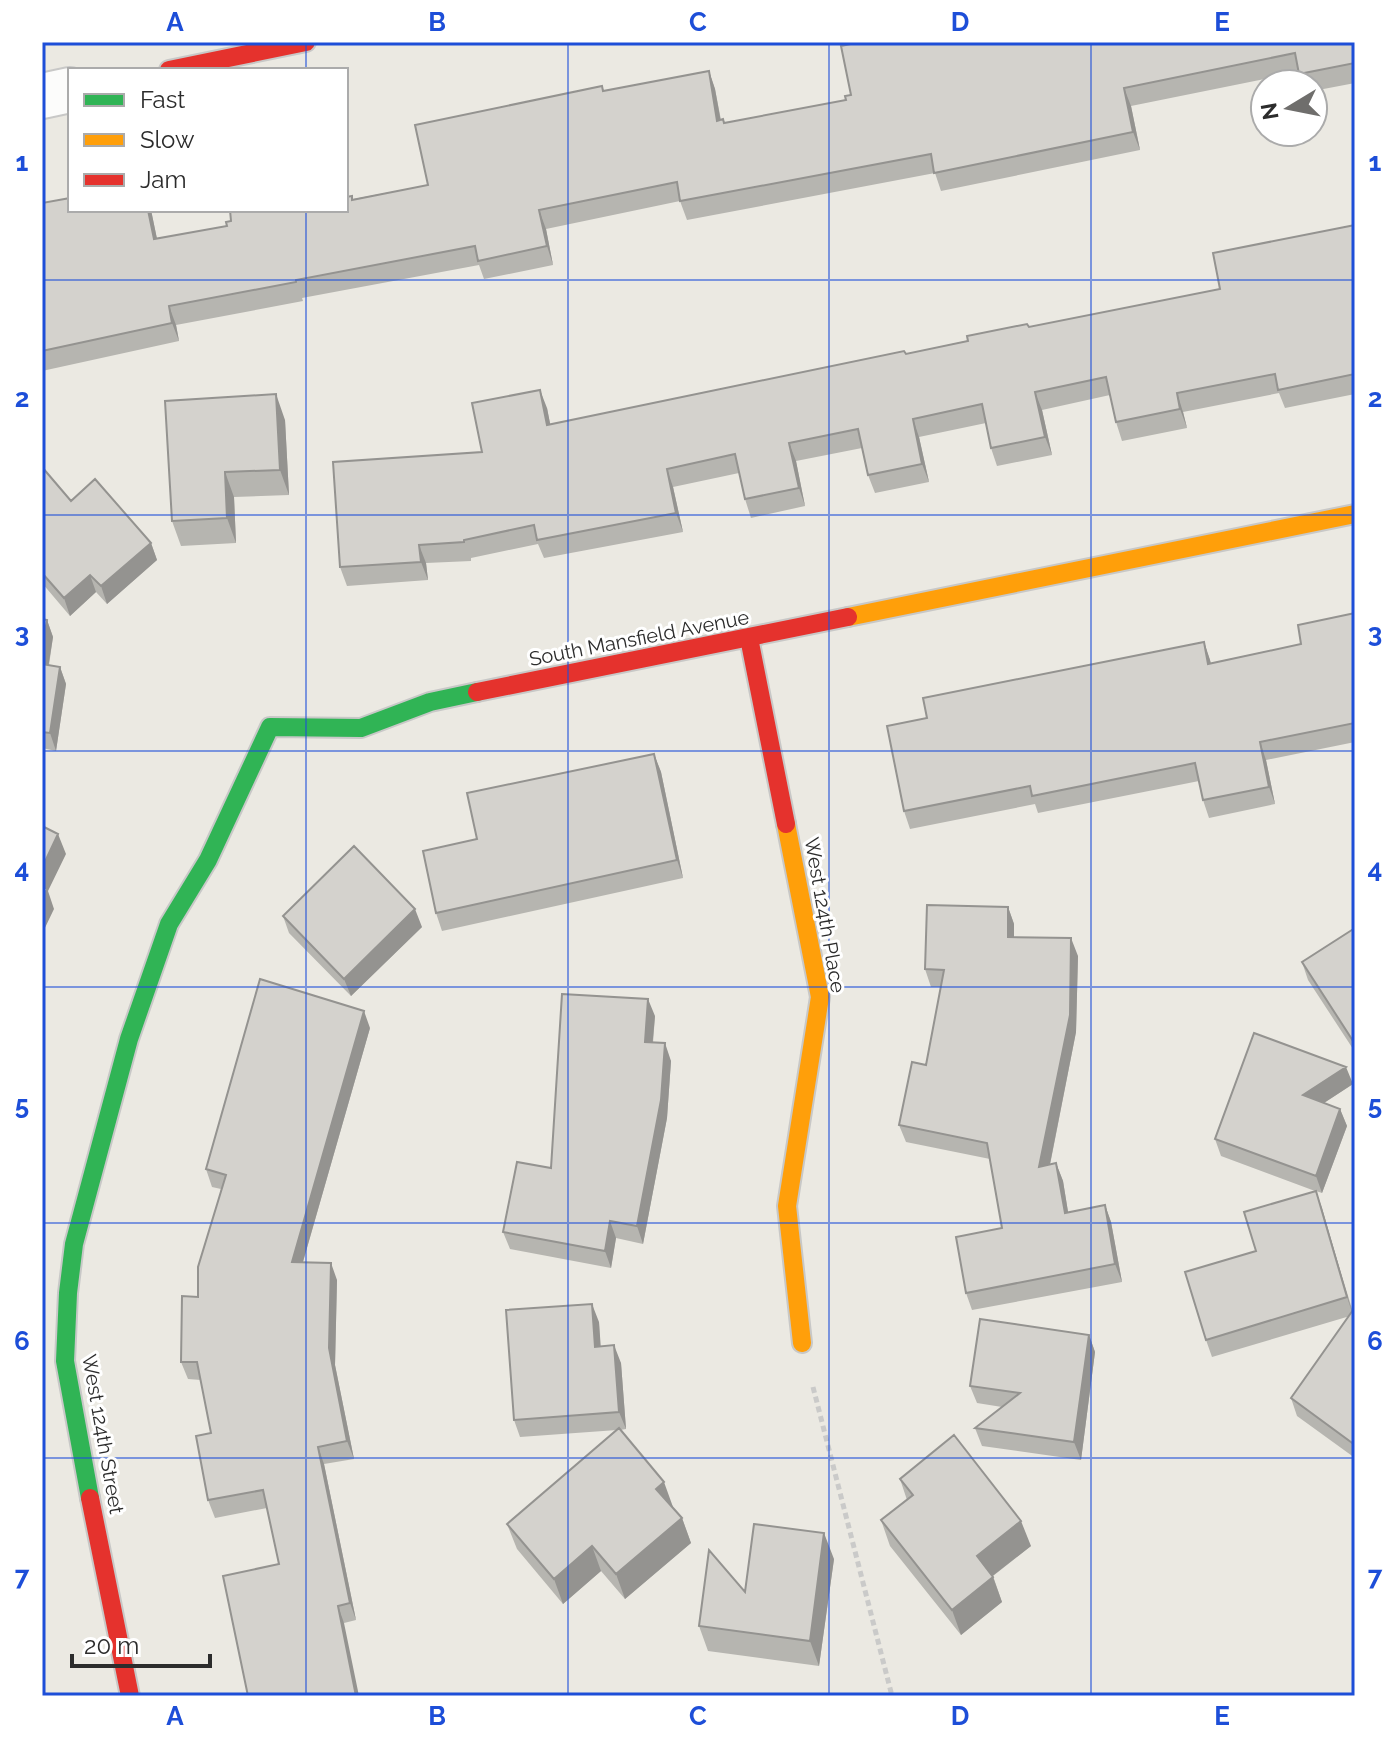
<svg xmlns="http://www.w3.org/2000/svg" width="1397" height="1738" font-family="Raleway,sans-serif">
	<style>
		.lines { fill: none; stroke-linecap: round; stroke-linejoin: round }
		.street-casing { stroke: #c8c8c7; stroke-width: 48 }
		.fast-casing { stroke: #c8c8c7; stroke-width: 22 }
		.slow-casing { stroke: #c8c8c7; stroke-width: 22 }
		.jam-casing { stroke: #c8c8c7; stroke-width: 22 }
		.path { stroke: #cacac9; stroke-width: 5; stroke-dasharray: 6 4; stroke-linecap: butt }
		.street { stroke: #fcfcfb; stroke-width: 44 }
		.fast { stroke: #30b455; stroke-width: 18 }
		.slow { stroke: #ff9f0a; stroke-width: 18 }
		.jam { stroke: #e5322d; stroke-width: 18 }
		.wall { fill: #b6b5b0 }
		.shaded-wall { fill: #949390 }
		.building { fill: #d4d2cd; stroke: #949390; stroke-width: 2 }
		.grid { fill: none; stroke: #1d4ed8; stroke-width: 2; stroke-opacity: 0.55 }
		.labels { text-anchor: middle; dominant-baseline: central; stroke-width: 6; stroke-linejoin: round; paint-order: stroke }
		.street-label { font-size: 20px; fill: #2c2c2c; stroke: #fff }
		.neatline { fill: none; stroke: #1d4ed8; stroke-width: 3 }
		.grid-label { font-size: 26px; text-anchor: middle; font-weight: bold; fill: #1d4ed8 }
	</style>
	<rect width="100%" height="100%" fill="#ebe9e2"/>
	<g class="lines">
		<!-- street casing -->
		<g class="street-casing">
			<path id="street" d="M 42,96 L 70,90"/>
		</g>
		<!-- fast casing -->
		<g class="fast-casing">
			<path id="fast" d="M 90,1498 L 65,1361 L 68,1293 L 74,1244 L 129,1039 L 169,924 L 208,860 L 270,727 L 361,728 L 430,702 L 477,692"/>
		</g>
		<!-- slow casing -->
		<g class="slow-casing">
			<path id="slow" d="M 848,617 L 1355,514
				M 786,824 L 820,997 L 787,1206 L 802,1343"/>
		</g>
		<!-- jam casing -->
		<g class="jam-casing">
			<path id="jam" d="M 169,70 L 306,42
				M 749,638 L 786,824
				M 477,692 L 848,617
				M 90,1498 L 130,1696"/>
		</g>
		<!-- path -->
		<path class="path" d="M 813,1387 L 892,1696"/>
		<!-- street -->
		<use href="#street" class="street"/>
		<!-- fast -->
		<use href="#fast" class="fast"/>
		<!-- slow -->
		<use href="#slow" class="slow"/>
		<!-- jam -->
		<use href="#jam" class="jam"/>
	</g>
	<!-- wall -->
	<path class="wall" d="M 1355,42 L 1355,83 L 1313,91 L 1313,84 L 1303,84 L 1299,72 L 1131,106 L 1140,150 L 941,191 L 935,173 L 687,220 L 680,201 L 546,229 L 553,265 L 484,279 L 479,265 L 302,298 L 303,301 L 176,325 L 179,341 L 42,371 L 42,203 L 151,210 L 157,239 L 227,226 L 349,196 L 352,196 L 353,199 L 428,185 L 603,91 L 709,71 L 715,89 L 721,120 L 725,123 Z
		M 1355,225 L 1355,394 L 1285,408 L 1279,393 L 1183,412 L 1187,428 L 1122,441 L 1116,422 L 1110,395 L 1042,410 L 1052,455 L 997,466 L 991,448 L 986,423 L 919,437 L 929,482 L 875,493 L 868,475 L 862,448 L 796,461 L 805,506 L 751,518 L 745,499 L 739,473 L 673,487 L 683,532 L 544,558 L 538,544 L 471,558 L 471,561 L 426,563 L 428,580 L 347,586 L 340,567 L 482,452 L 547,408 L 550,424 L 906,354 L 1029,327 L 1220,289 Z
		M 285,420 L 289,495 L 234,497 L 236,543 L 181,546 L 172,521 Z
		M 42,467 L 71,501 L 151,543 L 157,560 L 107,604 L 96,592 L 70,616 L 42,583 Z
		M 1355,613 L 1355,742 L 1266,760 L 1275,804 L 1209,818 L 1203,800 L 1199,781 L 1038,813 L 1035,804 L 910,829 L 904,811 L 927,718 L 1204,642 L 1211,663 L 1301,644 Z
		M 42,619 L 47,620 L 53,637 L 49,665 L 60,667 L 66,684 L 56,751 L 42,748 Z
		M 654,754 L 661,772 L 683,878 L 442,931 L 436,913 L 477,839 Z
		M 1008,907 L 1014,924 L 1014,937 L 1078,956 L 1076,1032 L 1050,1165 L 1056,1163 L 1063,1181 L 1068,1212 L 1105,1205 L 1111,1222 L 1122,1282 L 972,1310 L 966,1293 L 1002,1228 L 990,1159 L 906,1142 L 899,1125 L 926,1065 L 941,987 L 931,987 L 925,969 Z
		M 283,916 L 422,927 L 351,996 L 289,933 Z
		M 1355,928 L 1355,1052 L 1308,980 L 1302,962 Z
		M 655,1016 L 653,1043 L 671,1061 L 667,1118 L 643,1244 L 616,1238 L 611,1268 L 510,1249 L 503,1232 L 551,1168 Z
		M 370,1028 L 303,1262 L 337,1280 L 335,1365 L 354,1459 L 324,1464 L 356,1620 L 344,1623 L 279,1564 L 267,1508 L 215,1518 L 208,1500 L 211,1433 L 201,1380 L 188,1379 L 181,1362 L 198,1297 L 221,1189 L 212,1187 L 206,1169 Z
		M 1353,1084 L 1324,1103 L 1340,1109 L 1347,1126 L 1322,1193 L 1316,1191 L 1353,1312 L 1355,1312 L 1355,1458 L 1297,1416 L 1291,1398 L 1350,1316 L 1212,1357 L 1206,1340 L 1256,1251 L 1315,1191 L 1221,1156 L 1215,1139 Z
		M 599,1322 L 600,1346 L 621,1363 L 626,1429 L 620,1430 L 673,1507 L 672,1508 L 682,1518 L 691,1543 L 625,1599 L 601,1571 L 563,1604 L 517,1549 L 507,1524 L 617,1430 L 520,1437 L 514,1420 Z
		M 1089,1335 L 1095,1352 L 1081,1460 L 982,1446 L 975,1428 L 1002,1407 L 977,1403 L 970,1386 Z
		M 900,1479 L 1031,1546 L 993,1576 L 1002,1602 L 961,1635 L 890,1546 L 881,1520 L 907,1500 Z
		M 834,1559 L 819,1666 L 708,1651 L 699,1626 L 745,1592 Z"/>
	<!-- shaded-wall -->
	<path class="shaded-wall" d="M 709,71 L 715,89 L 724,139 L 717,121 Z
		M 1124,88 L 1131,106 L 1140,150 L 1133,132 Z
		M 148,210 L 151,210 L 161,258 L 154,239 Z
		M 539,210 L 546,229 L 553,265 L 547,246 Z
		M 169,306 L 176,325 L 179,341 L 172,323 Z
		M 540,390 L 547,408 L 554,443 L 547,425 Z
		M 1035,392 L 1042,410 L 1052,455 L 1045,437 Z
		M 1177,393 L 1183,412 L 1187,428 L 1180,409 Z
		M 276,394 L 285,420 L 289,495 L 280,470 Z
		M 913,419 L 919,437 L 929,482 L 922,464 Z
		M 789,443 L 796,461 L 805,506 L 799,488 Z
		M 667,469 L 673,487 L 683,532 L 676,513 Z
		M 225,472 L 234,497 L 236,543 L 227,518 Z
		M 151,543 L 157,560 L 107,604 L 101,586 Z
		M 419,545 L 426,563 L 428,580 L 421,562 Z
		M 90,575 L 96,592 L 70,616 L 64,598 Z
		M 47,620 L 53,637 L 46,681 L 42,670 L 42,649 Z
		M 1204,642 L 1210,660 L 1214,681 L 1208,664 Z
		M 60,667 L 66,684 L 56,751 L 50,733 Z
		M 1260,742 L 1266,760 L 1275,804 L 1269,787 Z
		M 654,754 L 661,772 L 683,878 L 677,860 Z
		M 58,834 L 66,854 L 48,891 L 54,909 L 42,934 L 42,868 Z
		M 1008,907 L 1014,924 L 1014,955 L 1008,937 Z
		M 415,909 L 422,927 L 351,996 L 344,979 Z
		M 1071,938 L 1078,956 L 1076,1032 L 1046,1184 L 1039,1167 Z
		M 648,999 L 655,1016 L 651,1060 L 645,1042 Z
		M 364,1011 L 370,1028 L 298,1279 L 292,1262 Z
		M 665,1043 L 671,1061 L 667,1118 L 643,1244 L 637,1226 Z
		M 1346,1067 L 1353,1084 L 1310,1112 L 1303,1095 Z
		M 1340,1109 L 1347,1126 L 1322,1193 L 1316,1176 Z
		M 1056,1163 L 1063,1181 L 1071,1230 L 1065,1213 Z
		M 1316,1191 L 1322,1208 L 1353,1315 L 1347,1297 Z
		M 1105,1205 L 1111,1222 L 1122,1282 L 1115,1264 Z
		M 610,1221 L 616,1238 L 611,1268 L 605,1251 Z
		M 331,1263 L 337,1280 L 335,1365 L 354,1459 L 347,1441 L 329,1348 Z
		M 592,1304 L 599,1322 L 602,1364 L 595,1347 Z
		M 1089,1335 L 1095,1352 L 1081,1460 L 1074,1442 Z
		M 614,1345 L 621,1363 L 626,1429 L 619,1412 Z
		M 318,1447 L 324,1464 L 356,1620 L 350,1603 Z
		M 664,1482 L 673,1507 L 665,1514 L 656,1489 Z
		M 682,1518 L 691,1543 L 625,1599 L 616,1574 Z
		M 1021,1521 L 1031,1546 L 986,1581 L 977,1556 Z
		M 824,1533 L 834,1559 L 819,1666 L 810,1641 Z
		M 592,1546 L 601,1571 L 563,1604 L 554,1579 Z
		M 993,1577 L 1002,1602 L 961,1635 L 952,1610 Z
		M 338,1606 L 344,1623 L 359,1696 L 356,1696 Z"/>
	<!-- building -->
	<path class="building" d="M 860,42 L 1355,42 L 1355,63 L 1299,74 L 1295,53 L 1124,88 L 1133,132 L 934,173 L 931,154 L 680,201 L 677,182 L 539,210 L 547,246 L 478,261 L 475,246 L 296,280 L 296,282 L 169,306 L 172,323 L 42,351 L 42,203 L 70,198 L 70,210 L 148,210 L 154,239 L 227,226 L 226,222 L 231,221 L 230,210 L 346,210 L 346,197 L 352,196 L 352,200 L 428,185 L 415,125 L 602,86 L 603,91 L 709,71 L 717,121 L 723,119 L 724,123 L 846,100 L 845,96 L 851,95 L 841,46 Z
		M 1355,225 L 1355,374 L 1278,390 L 1275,374 L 1177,393 L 1180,409 L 1116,422 L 1106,377 L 1035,392 L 1045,437 L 991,448 L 982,404 L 913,419 L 922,464 L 868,475 L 858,429 L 789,443 L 799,488 L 745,499 L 735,454 L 667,469 L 676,513 L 537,540 L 534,525 L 464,540 L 464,542 L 419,545 L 421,562 L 340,567 L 333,462 L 482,452 L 472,403 L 540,390 L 547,425 L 904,351 L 906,354 L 968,341 L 967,336 L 1027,324 L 1029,327 L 1220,289 L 1213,253 Z
		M 276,394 L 280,470 L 225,472 L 227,518 L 172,521 L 165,401 Z
		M 42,467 L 71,501 L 95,479 L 151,543 L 101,586 L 90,575 L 64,598 L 42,573 Z
		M 1355,613 L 1355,723 L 1260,742 L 1269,787 L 1203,800 L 1195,763 L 1032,796 L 1030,786 L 904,811 L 887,726 L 927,718 L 923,698 L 1204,642 L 1208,664 L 1301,644 L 1298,625 Z
		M 42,619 L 47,620 L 42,649 Z
		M 42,664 L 60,667 L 50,733 L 42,732 Z
		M 654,754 L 677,860 L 436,913 L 423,851 L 477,839 L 467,793 Z
		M 42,826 L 58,834 L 42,868 Z
		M 354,846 L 415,909 L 344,979 L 283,916 Z
		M 42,886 L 47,889 L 42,899 Z
		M 927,905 L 1008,907 L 1008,937 L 1071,938 L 1070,1015 L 1039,1167 L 1056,1163 L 1065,1213 L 1105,1205 L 1115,1264 L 966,1293 L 956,1237 L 1002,1228 L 987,1143 L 899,1125 L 912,1062 L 926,1065 L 944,970 L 925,969 Z
		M 1355,928 L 1355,1044 L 1302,962 Z
		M 260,979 L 364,1011 L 292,1262 L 331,1263 L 329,1348 L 347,1441 L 318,1447 L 350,1603 L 338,1606 L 356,1696 L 248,1696 L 223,1576 L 279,1564 L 263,1490 L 208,1500 L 196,1436 L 211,1433 L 197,1362 L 181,1362 L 182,1296 L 198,1297 L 198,1267 L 226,1175 L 206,1169 Z
		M 562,994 L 648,999 L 645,1042 L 665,1043 L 661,1100 L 637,1226 L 610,1221 L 605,1251 L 503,1232 L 517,1162 L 551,1168 Z
		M 1254,1033 L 1346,1067 L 1303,1095 L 1340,1109 L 1316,1176 L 1215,1139 Z
		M 1316,1191 L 1347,1297 L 1206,1340 L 1185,1272 L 1256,1251 L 1244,1212 Z
		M 592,1304 L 595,1347 L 614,1345 L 619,1412 L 514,1420 L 506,1310 Z
		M 1353,1310 L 1355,1312 L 1355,1445 L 1291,1398 Z
		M 980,1319 L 1089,1335 L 1074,1442 L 975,1428 L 1020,1393 L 970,1386 Z
		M 619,1428 L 664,1482 L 656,1489 L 682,1518 L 616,1574 L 592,1546 L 554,1579 L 507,1524 Z
		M 954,1435 L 1021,1521 L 977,1556 L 993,1577 L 952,1610 L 881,1520 L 913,1495 L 900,1479 Z
		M 754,1524 L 824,1533 L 810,1641 L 699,1626 L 709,1550 L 745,1592 Z"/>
	<!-- grid -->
	<path class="grid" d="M 306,42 L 306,70M 568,42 L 568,1696M 829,42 L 829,1696M 1091,42 L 1091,1696M 306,210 L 306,1696M 42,280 L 1355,280M 42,515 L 1355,515M 42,751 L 1355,751M 42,987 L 1355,987M 42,1223 L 1355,1223M 42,1458 L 1355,1458"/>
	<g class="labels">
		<!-- street labels -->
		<g class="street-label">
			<text transform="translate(639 638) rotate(-11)">South Mansfield Avenue</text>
			<text transform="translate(825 915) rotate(80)">West 124th Place</text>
			<text transform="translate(103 1434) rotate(80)">West 124th Street</text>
		</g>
	</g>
	<!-- border -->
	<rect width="1397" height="1738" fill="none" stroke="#ffffff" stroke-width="88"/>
	<!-- legend -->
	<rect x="68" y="68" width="280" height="144" fill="#ffffff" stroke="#ababab" stroke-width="2"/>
	<rect x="84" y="94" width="40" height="12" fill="#30b455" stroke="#ababab" stroke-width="2"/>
	<text x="140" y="108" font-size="24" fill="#2c2c2c">Fast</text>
	<rect x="84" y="134" width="40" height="12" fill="#ff9f0a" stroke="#ababab" stroke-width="2"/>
	<text x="140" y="148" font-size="24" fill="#2c2c2c">Slow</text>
	<rect x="84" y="174" width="40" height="12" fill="#e5322d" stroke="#ababab" stroke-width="2"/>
	<text x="140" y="188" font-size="24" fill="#2c2c2c">Jam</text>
	<!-- north arrow -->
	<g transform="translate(1289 108) rotate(260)"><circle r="38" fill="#ffffff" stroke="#ababab" stroke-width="2"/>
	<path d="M0-6L14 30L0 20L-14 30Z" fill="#6f6e6c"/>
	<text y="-12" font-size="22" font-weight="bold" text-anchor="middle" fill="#2c2c2c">N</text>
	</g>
	<!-- scale -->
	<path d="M72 1654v12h138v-12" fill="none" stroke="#2c2c2c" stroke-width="4"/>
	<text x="84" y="1654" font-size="24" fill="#2c2c2c" stroke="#ffffff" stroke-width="6" paint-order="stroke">20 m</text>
	<rect x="44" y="44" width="1309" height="1650" class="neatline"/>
	<g class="grid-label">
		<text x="175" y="31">A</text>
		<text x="437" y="31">B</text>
		<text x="698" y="31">C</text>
		<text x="960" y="31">D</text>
		<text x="1222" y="31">E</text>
		<text x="22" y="171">1</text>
		<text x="1375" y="171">1</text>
		<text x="22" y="407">2</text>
		<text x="1375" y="407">2</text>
		<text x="22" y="642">3</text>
		<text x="1375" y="642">3</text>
		<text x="22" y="878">4</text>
		<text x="1375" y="878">4</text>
		<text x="22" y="1114">5</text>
		<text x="1375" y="1114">5</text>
		<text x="22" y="1350">6</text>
		<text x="1375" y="1350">6</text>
		<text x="22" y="1585">7</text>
		<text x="1375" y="1585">7</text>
		<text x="175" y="1725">A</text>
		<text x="437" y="1725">B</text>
		<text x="698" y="1725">C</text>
		<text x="960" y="1725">D</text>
		<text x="1222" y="1725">E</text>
	</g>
</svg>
